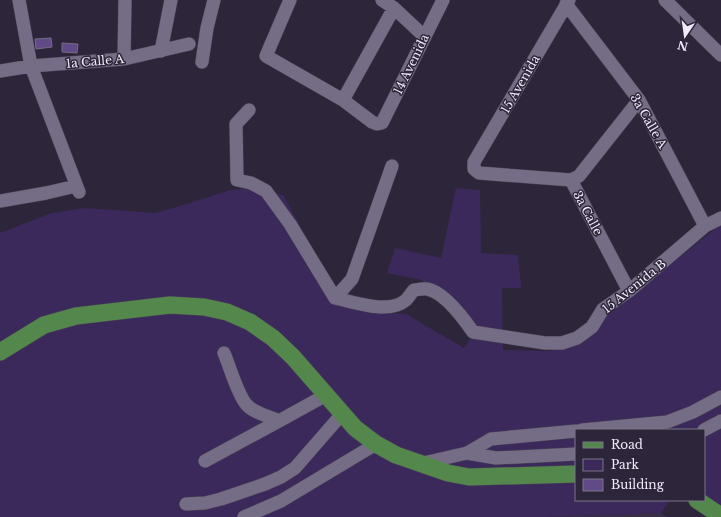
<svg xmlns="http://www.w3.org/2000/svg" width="721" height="517" font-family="'Libre Baskerville',serif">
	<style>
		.built { fill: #382f49 }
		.green { fill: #3c295b }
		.building { fill: #604a87; stroke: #746d85 }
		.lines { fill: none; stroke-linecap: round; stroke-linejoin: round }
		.minor-casing { stroke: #4a4456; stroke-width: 14 }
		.major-casing { stroke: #4a4456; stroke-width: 18 }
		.minor { stroke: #756d85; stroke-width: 13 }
		.major { stroke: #53874b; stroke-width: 17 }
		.labels { text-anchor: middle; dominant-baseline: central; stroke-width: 3; stroke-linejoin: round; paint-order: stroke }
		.street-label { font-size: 12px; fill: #efebf9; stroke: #2d263b }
	</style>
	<rect width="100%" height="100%" fill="#2d263b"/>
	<!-- built -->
	<path class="built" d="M 661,513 L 668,517 L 546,517 Z"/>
	<!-- green -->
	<path class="green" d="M 264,187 L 284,196 L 334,292 L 385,313 L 406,314 L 464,348 L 471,338 L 422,280 L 387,273 L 395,248 L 441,258 L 456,188 L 480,190 L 481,253 L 518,255 L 521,288 L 502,288 L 503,350 L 549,351 L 581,340 L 606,316 L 721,224 L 721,507 L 704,498 L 704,430 L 576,430 L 576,500 L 670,500 L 661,513 L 546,517 L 0,517 L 0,233 L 52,213 L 85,208 L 155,213 L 187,204 L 230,190 Z"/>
	<!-- building -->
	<path class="building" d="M 51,38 L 52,47 L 36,49 L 35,39 Z
		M 62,43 L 78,44 L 77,53 L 62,52 Z"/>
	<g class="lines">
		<!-- minor casing -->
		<g class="minor-casing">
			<path id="minor" d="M 19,0 L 31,66 L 79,192
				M 290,0 L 266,56 L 343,100 L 372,122 L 377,124 L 382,123 L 443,0
				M 382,0 L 394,8 L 425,37
				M 569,0 L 474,162 L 474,169 L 479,173 L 571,180 L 629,291
				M 665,0 L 721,55
				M 566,4 L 639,100 L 705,226
				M 161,51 L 171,0
				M 124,59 L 125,0
				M 202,62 L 207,28 L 214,0
				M 0,71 L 31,66 L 124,59 L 189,44
				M 343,100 L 394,8
				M 249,110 L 236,124 L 237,180 L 251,183 L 266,191 L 290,224 L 335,298 C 354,302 389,315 406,300 C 409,297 411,293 414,290 C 418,290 423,288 427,289 C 444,292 464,319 473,332 L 545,343 L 562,343 L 577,338 L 592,327 L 603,309 L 629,291 L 705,226 L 721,218
				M 571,180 L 579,176 L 639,100
				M 0,201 L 46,193 L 76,186
				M 335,298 L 352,279 L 392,166
				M 224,353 C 230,367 237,393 246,404 C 253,413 269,416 279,421 L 326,395
				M 582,430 L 667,422 L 693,412 L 721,397
				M 704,430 L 721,421
				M 467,453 L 496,458 L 576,454
				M 205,461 L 279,421
				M 419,464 L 467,453 L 491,439 L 576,431
				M 186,504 L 205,503 L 221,499 L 265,484 L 281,477 L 295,468 L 342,414
				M 244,517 L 281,501 L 376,444"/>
		</g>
		<!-- major casing -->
		<g class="major-casing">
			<path id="major" d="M 0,352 L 44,325 L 76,316 L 170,305 L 204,307 L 227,312 L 250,322 L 273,338 L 293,357 L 355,428 L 376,444 L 396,455 L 448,473 L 469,477 L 576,474
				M 697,500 L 721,516"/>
		</g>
		<!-- minor -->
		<use href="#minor" class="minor"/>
		<!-- major -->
		<use href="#major" class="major"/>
	</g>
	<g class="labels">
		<!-- street labels -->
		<g class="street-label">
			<text transform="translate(95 61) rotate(-5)">1a Calle A</text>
			<text transform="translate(411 64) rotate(-64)">14 Avenida</text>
			<text transform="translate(520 84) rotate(-60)">15 Avenida</text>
			<text transform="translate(649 121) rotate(60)">3a Calle A</text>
			<text transform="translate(588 213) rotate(62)">3a Calle</text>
			<text transform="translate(634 286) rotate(-39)">15 Avenida B</text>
		</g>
	</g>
	<!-- legend -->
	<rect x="575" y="429" width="130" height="72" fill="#2d263b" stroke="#7b7587"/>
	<rect x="583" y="442" width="20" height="6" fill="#53874b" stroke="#7b7587"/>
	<text x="611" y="449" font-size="12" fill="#efebf9">Road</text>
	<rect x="583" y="459" width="20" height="12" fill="#3c295b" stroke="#7b7587"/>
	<text x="611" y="469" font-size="12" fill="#efebf9">Park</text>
	<rect x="583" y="479" width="20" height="12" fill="#604a87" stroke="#7b7587"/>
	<text x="611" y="489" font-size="12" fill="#efebf9">Building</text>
	<!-- north arrow -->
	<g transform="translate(685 36) rotate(193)" stroke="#2d263b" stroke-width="3" paint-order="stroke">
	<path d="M0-3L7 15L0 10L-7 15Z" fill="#efebf9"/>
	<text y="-6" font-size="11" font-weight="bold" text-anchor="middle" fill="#efebf9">N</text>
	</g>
</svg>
